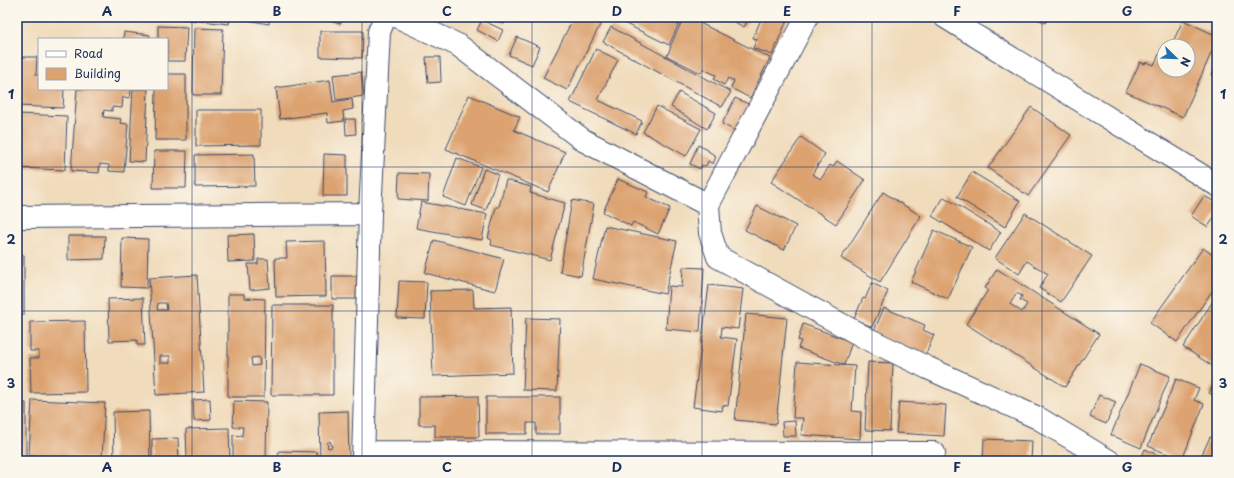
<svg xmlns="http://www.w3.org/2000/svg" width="1234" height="478" font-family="'Playpen Sans',sans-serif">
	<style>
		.building { fill: #dca26f; fill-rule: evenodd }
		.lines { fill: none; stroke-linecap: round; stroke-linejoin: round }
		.street-casing { stroke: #3b496c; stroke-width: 24 }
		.street { stroke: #fff; stroke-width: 22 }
		.grid { fill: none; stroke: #1b2f5e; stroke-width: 1; stroke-opacity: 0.55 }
		.neatline { fill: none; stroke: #1b2f5e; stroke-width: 1.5 }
		.grid-label { font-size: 13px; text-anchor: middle; font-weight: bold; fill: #1b2f5e }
	</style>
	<rect width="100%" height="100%" fill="#fbf7ec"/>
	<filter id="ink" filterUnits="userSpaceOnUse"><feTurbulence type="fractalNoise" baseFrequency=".025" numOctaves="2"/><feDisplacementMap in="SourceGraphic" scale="8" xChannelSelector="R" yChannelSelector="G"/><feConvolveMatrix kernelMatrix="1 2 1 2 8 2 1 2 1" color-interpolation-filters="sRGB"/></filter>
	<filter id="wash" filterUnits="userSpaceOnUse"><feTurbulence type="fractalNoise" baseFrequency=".012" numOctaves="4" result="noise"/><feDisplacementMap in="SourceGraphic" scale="16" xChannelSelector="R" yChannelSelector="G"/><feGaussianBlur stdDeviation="0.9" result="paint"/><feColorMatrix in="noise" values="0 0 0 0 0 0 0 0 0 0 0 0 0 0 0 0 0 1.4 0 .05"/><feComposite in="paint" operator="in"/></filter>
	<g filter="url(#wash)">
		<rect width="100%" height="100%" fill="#f0dbbb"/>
		<g id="blocks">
			<!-- building -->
			<path class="building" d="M 172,17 L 230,17 L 229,24 L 172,18 Z
				M 230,17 L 270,17 L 269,24 Z
				M 319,17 L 342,17 L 340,24 Z
				M 489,17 L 507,17 L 504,24 Z
				M 574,17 L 590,17 L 601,23 L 567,90 L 543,78 Z
				M 630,17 L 682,17 L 669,45 L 626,24 Z
				M 684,17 L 688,17 L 770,58 L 750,98 L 731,88 L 734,81 L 728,78 L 724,85 L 714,79 L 716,75 L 703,69 L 701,73 L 667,56 L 671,47 L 670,47 Z
				M 725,17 L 750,17 L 744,27 Z
				M 762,17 L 788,18 L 772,55 L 753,48 L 757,39 L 753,38 Z
				M 1034,17 L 1049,17 L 1045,23 Z
				M 482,20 L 503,30 L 498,41 L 477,30 Z
				M 1183,20 L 1217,36 L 1217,40 L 1183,117 L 1126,92 L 1140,62 L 1145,64 L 1146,62 L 1154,65 L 1159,54 L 1164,56 L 1164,70 L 1188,70 L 1188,46 L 1171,46 Z
				M 158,26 L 187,27 L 185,61 L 167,61 L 167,39 L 158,39 Z
				M 611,27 L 731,92 L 722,107 L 603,42 Z
				M 194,28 L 223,29 L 221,95 L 193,95 Z
				M 320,31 L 363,31 L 362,58 L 320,57 Z
				M 124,32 L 150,35 L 149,39 L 123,39 Z
				M 517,37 L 540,47 L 532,65 L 509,55 Z
				M 596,49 L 618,60 L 598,100 L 642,121 L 636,134 L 570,102 Z
				M 17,57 L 37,57 L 36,75 L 39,75 L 39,89 L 64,89 L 63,108 L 17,106 Z
				M 426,57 L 440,57 L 441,82 L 428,83 Z
				M 1217,62 L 1217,77 L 1211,75 Z
				M 361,72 L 364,96 L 336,100 L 333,75 Z
				M 167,74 L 186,74 L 186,140 L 155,140 L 156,89 L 167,89 Z
				M 330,80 L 333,102 L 352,99 L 353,109 L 343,111 L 344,121 L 328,123 L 327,113 L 280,119 L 276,88 Z
				M 77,89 L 131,89 L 130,98 L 123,97 L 122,108 L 112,107 L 112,111 L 104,110 L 103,117 L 121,119 L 120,123 L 128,124 L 124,172 L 109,171 L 109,165 L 100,164 L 99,173 L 71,171 Z
				M 133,89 L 148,89 L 145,162 L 129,161 Z
				M 679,92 L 716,113 L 707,129 L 671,107 Z
				M 469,95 L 520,117 L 514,130 L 565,152 L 548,192 L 446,149 Z
				M 735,98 L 753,106 L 740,133 L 722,124 Z
				M 657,106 L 701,129 L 686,156 L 643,132 Z
				M 1031,107 L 1071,135 L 1028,196 L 988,168 Z
				M 196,110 L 261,110 L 261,145 L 196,146 Z
				M 17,114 L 67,116 L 65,170 L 17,168 Z
				M 345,119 L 355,119 L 356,134 L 346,135 Z
				M 801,137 L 825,154 L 812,174 L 821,179 L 830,165 L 833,167 L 837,161 L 865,180 L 836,224 L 771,182 Z
				M 698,145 L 708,150 L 708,151 L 716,156 L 713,164 L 708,161 L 706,166 L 702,165 L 700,169 L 690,164 Z
				M 154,151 L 187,151 L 186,188 L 153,188 Z
				M 254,154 L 255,186 L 195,187 L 195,155 Z
				M 324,154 L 347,155 L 347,196 L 323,196 Z
				M 457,158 L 481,167 L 466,206 L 443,197 Z
				M 484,169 L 498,174 L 486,210 L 472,205 Z
				M 972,172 L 1020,201 L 1005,227 L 957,197 Z
				M 399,173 L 429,174 L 428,201 L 398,199 Z
				M 618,179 L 648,192 L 646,197 L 670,208 L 658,234 L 633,222 L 631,226 L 603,212 Z
				M 506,180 L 531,187 L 530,193 L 565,203 L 550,260 L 491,245 L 492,240 L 488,238 L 496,207 L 499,207 Z
				M 883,192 L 921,216 L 880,282 L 841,258 Z
				M 1204,196 L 1217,203 L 1217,213 L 1208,227 L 1191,216 Z
				M 944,197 L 1001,232 L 989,251 L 932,216 Z
				M 572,200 L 594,204 L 581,276 L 560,272 Z
				M 421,202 L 487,214 L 482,240 L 416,228 Z
				M 757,206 L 796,226 L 784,250 L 745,230 Z
				M 1025,213 L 1092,256 L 1061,302 L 1039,288 L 1048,274 L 1027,261 L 1019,274 L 995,258 Z
				M 605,226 L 677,241 L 665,294 L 593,279 Z
				M 934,230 L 972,247 L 948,299 L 911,282 Z
				M 254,234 L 255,261 L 228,262 L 227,235 Z
				M 68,236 L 105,236 L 104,259 L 68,260 Z
				M 122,238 L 148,239 L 147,288 L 121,287 Z
				M 434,240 L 504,259 L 495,291 L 425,273 Z
				M 325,241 L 326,296 L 276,297 L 275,258 L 287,258 L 286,242 Z
				M 1203,248 L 1217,258 L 1217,284 L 1177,342 L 1150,323 Z
				M 17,255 L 24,255 L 24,315 L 17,315 Z
				M 258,259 L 268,259 L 270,288 L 250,290 L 248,264 L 258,264 Z
				M 683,267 L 704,268 L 700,332 L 666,329 L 669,286 L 682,287 Z
				M 997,269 L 1099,334 L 1065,387 L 966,324 L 988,290 L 985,288 ZM 1017,293 L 1022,296 L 1020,300 L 1027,304 L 1022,312 L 1010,304 Z
				M 197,275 L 204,392 L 156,395 L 149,278 ZM 158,303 L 166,303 L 167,310 L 157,310 ZM 160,356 L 170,356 L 170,363 L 160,363 Z
				M 332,276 L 357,276 L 356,299 L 332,299 Z
				M 399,281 L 427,282 L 425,319 L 397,318 Z
				M 872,283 L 888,291 L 872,327 L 854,319 L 863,298 L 865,299 Z
				M 709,285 L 743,289 L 738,329 L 722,327 L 721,337 L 737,339 L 728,406 L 723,405 L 722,411 L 693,407 Z
				M 473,290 L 474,308 L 511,307 L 513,373 L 433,376 L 430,291 Z
				M 228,294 L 244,294 L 244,298 L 265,299 L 264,397 L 228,397 ZM 259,357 L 260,365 L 252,366 L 251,358 Z
				M 1217,295 L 1217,363 L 1214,367 L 1183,347 Z
				M 143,298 L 145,345 L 137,345 L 137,340 L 109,341 L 108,299 Z
				M 272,305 L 333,305 L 333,395 L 271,395 Z
				M 884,308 L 925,325 L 923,330 L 934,335 L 925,356 L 873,333 Z
				M 746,314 L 787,318 L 776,424 L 735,420 Z
				M 526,318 L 560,319 L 557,391 L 523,390 Z
				M 85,321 L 86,392 L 31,393 L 30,358 L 39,358 L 39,351 L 30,351 L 30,322 Z
				M 803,324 L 852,342 L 844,365 L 798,348 L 801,341 L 798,340 Z
				M 797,362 L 855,366 L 852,411 L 861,412 L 860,439 L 801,435 L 803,418 L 793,418 Z
				M 868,362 L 893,363 L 890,431 L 865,430 Z
				M 1140,364 L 1170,376 L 1141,448 L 1111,435 Z
				M 1217,378 L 1217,397 L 1209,393 Z
				M 1176,379 L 1199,388 L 1194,400 L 1204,404 L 1182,460 L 1148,446 Z
				M 1099,395 L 1116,402 L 1106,424 L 1090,417 Z
				M 478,396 L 479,437 L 435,437 L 435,425 L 419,425 L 419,397 Z
				M 486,397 L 560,397 L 560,434 L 536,434 L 536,423 L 527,423 L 527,434 L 486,434 Z
				M 210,399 L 211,420 L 194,421 L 193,400 Z
				M 32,400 L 105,403 L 102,459 L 29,455 Z
				M 234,401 L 267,402 L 266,461 L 233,461 L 233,435 L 242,436 L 243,427 L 233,427 Z
				M 899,402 L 946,405 L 944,436 L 896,433 Z
				M 17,403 L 26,403 L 26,461 L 17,461 Z
				M 149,411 L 150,461 L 114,461 L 113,412 Z
				M 348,411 L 349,461 L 320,461 L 319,412 ZM 330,441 L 332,447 L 328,448 L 327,443 Z
				M 795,421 L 796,436 L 783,436 L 782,422 Z
				M 229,428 L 230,461 L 187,461 L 186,429 Z
				M 1210,437 L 1217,440 L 1217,461 L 1199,461 Z
				M 178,438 L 179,461 L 152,461 L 152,439 Z
				M 984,439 L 1032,441 L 1031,461 L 983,461 Z
				M 1145,449 L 1170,461 L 1140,461 Z
				M 279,451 L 317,452 L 317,461 L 278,461 Z"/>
		</g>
	</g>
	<g filter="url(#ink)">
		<use href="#blocks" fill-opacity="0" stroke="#3b496c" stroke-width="1"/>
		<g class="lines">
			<!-- street casing -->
			<g class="street-casing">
				<path id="street" d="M 398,17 L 458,45 L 583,140 L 708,205 L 710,233 L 718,257 L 866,338 L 928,368 L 1038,418 L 1109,461
					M 945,17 L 1217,185
					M 708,205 L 807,17
					M 17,217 L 370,214
					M 363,452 L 934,453
					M 363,461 L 370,214 L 379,32 L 385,17"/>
			</g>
			<!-- street -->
			<use href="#street" class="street"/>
		</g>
	</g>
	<!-- grid -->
	<path class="grid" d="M 192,17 L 192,461M 362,17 L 362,461M 532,17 L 532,461M 702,17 L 702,461M 872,17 L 872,461M 1042,17 L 1042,461M 17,167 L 1217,167M 17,311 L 1217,311"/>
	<!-- margin -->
	<rect width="1234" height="478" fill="none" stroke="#fbf7ec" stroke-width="44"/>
	<!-- legend -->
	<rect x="38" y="38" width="130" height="52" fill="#fbf7ec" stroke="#a1a7b3"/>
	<rect x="46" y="51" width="20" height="6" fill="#ffffff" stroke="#a1a7b3"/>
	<text x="74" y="58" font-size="12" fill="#1b2f5e">Road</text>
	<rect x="46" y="68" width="20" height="12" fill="#dca26f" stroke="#a1a7b3"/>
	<text x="74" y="78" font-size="12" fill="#1b2f5e">Building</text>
	<!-- north arrow -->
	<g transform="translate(1176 58) rotate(113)"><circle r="19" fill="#fbf7ec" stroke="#a1a7b3"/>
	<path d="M0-3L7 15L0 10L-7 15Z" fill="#1f6fb2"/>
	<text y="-6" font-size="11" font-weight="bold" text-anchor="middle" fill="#1b2f5e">N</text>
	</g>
	<rect x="22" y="22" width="1190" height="434" class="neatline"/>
	<g class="grid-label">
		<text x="107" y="16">A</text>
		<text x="277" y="16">B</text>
		<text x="447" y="16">C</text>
		<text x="617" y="16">D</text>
		<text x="787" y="16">E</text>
		<text x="957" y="16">F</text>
		<text x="1127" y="16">G</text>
		<text x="11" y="99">1</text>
		<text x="1223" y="99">1</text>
		<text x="11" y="244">2</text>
		<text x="1223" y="244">2</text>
		<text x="11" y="388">3</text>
		<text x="1223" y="388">3</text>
		<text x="107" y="472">A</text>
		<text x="277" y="472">B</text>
		<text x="447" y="472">C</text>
		<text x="617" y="472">D</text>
		<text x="787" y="472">E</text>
		<text x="957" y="472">F</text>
		<text x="1127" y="472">G</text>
	</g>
</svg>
